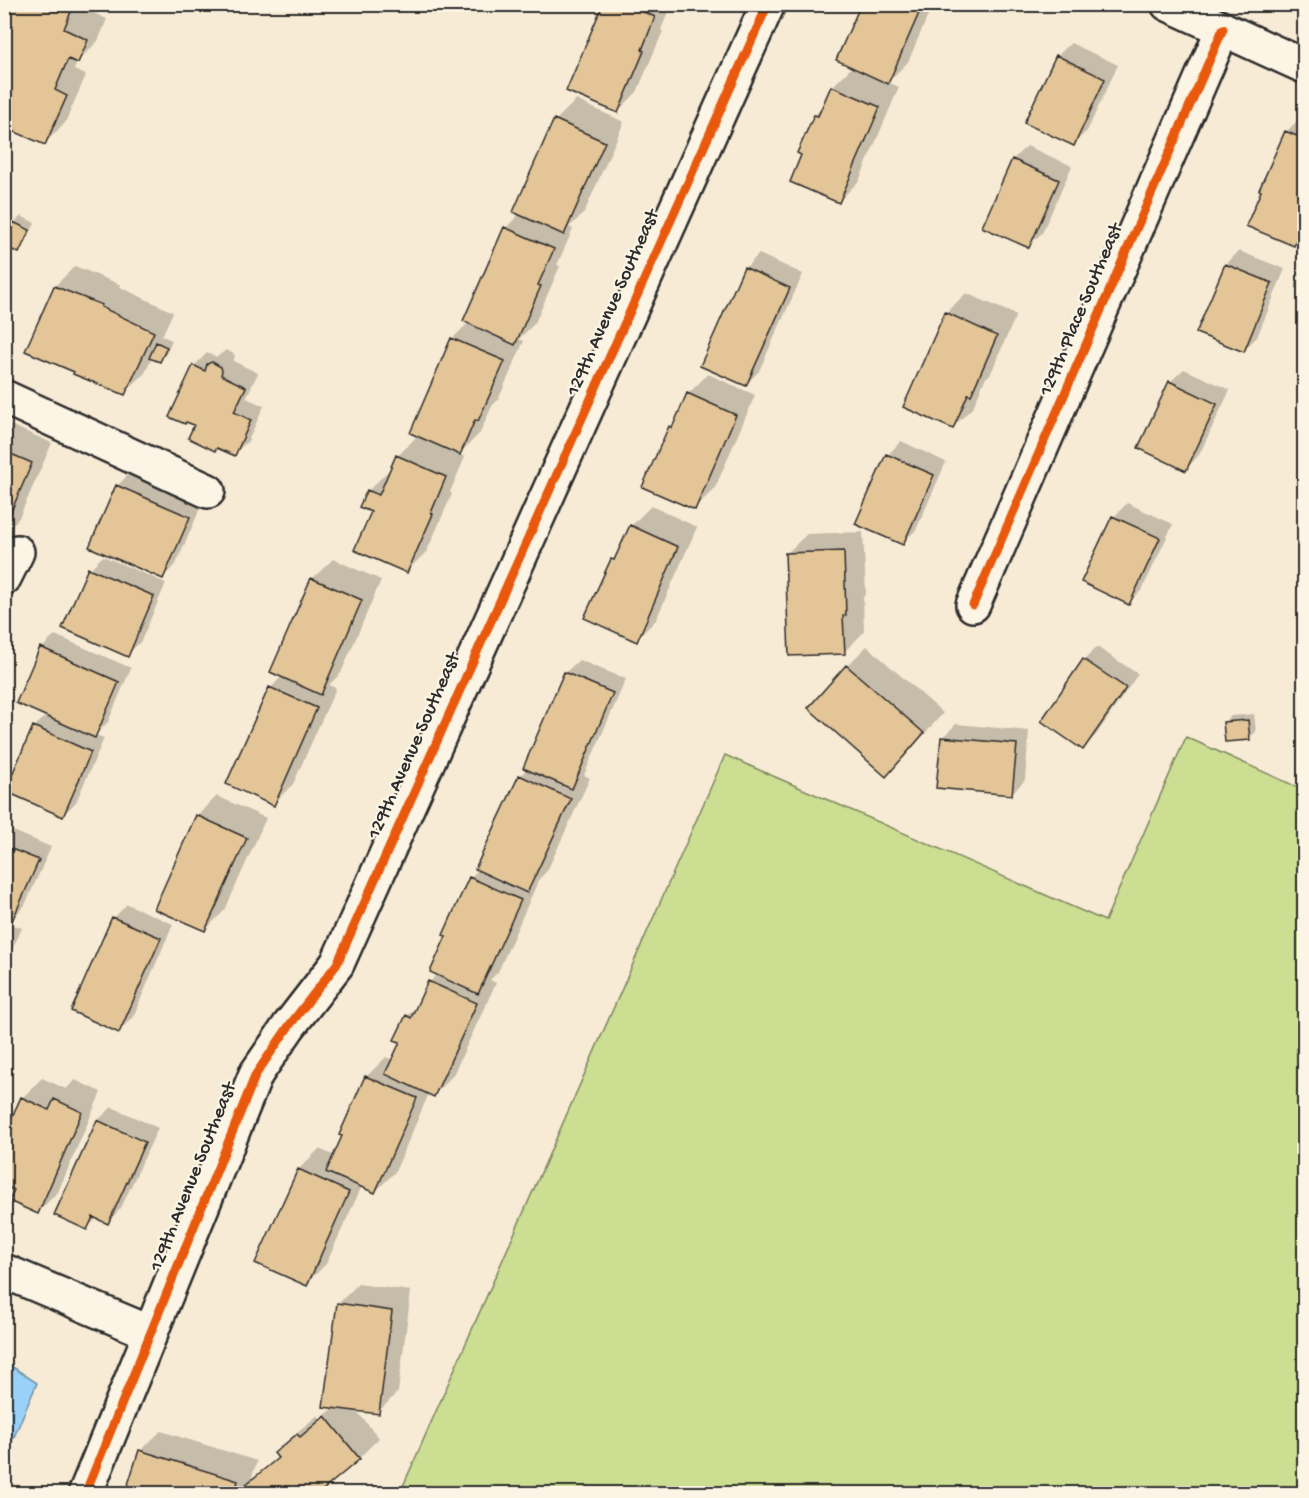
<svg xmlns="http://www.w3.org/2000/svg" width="1309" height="1498" font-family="'Gochi Hand',sans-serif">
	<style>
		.green { fill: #cbde92; stroke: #7b845e; stroke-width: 1.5 }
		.water { fill: #99d1f8; stroke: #6d8fa6; stroke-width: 1.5 }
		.shadow { fill: #0003 }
		.building { fill: #e4c597; stroke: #2b2b2b; stroke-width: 1.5 }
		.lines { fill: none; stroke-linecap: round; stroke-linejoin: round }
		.minor-casing { stroke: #2b2b2b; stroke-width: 38 }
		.minor { stroke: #fcf5e5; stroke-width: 33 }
		.cycleway-casing { stroke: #fcf5e5; stroke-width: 13 }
		.cycleway { stroke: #e8590c; stroke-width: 9 }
		.labels { text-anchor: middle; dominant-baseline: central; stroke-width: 4.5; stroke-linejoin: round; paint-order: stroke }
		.street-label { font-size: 20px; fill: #2b2b2b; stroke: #fcf5e5 }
	</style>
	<rect width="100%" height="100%" fill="#f7ebd5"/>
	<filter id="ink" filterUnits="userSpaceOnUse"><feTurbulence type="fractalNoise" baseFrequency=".0167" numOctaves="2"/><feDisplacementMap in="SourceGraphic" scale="12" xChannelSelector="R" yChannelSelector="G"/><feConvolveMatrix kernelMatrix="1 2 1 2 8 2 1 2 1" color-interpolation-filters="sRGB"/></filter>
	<g filter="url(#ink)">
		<!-- green -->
		<path class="green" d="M 1186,737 L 1304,790 L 1304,1493 L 400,1493 L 725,755 L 1105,921 Z"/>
		<!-- water -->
		<path class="water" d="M 5,1362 L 37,1383 L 5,1458 Z"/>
		<!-- shadow -->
		<path class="shadow" d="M 11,4 L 84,4 L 83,8 L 107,19 L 98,41 L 77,62 L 74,70 L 86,75 L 65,123 L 45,143 Z
			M 604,4 L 671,4 L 661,30 L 663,31 L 637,92 L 617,112 Z
			M 863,4 L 933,4 L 908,62 L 888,82 L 899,87 L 859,181 L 839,201 L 803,154 L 815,115 L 824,106 L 832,87 L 853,66 Z
			M 1071,43 L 1118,65 L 1087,131 L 1073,144 L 1057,56 Z
			M 576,100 L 624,122 L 584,213 L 569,227 L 573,229 L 557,265 L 560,266 L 535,323 L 519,339 L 524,341 L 498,400 L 492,406 L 480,433 L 459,454 L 465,457 L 450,492 L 452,494 L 427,551 L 407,571 L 373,512 L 368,491 L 388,471 L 391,472 L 398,456 L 418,435 L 452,339 L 469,322 L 465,321 L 506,228 L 520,213 L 556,120 Z
			M 1300,118 L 1304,120 L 1304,234 L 1294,245 L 1263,190 L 1286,132 Z
			M 1027,146 L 1072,166 L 1042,233 L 1028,246 L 984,226 L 1013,159 Z
			M 21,216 L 35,223 L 25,245 L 19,251 L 14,223 Z
			M 1239,251 L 1285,269 L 1257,337 L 1243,351 L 1198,332 L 1226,264 Z
			M 759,254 L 803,274 L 759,371 L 746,385 L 702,365 L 745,268 Z
			M 75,266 L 121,285 L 120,287 L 173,312 L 162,336 L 172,340 L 166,354 L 159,361 L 152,357 L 145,373 L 124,393 L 55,286 Z
			M 966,293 L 1016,315 L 991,373 L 985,379 L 973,407 L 953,427 L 946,313 Z
			M 226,350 L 234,354 L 235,357 L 233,361 L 258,373 L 246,398 L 264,406 L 248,441 L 234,454 L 196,424 L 194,366 L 207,353 L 217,357 Z
			M 1184,369 L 1230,390 L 1199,455 L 1186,469 L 1170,382 Z
			M 708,374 L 755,395 L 715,488 L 695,508 L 670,427 L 677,420 L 688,394 Z
			M 4,422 L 52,443 L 19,518 L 4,533 Z
			M 901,441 L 946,462 L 916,530 L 902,543 L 888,455 Z
			M 131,472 L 202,504 L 176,564 L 163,577 L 117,486 Z
			M 1127,503 L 1173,524 L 1142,590 L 1128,603 L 1114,517 Z
			M 651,506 L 697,527 L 656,620 L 636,640 L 612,560 L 619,553 L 631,526 Z
			M 863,532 L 866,594 L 863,597 L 864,632 L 844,652 L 786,554 L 807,534 Z
			M 103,556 L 166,583 L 141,641 L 127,655 L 90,569 Z
			M 333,559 L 381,580 L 341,673 L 329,685 L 336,688 L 293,784 L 273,804 L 271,688 L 282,676 L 312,579 Z
			M 55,635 L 131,668 L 108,722 L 95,735 L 104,738 L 76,802 L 63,815 L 34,727 L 47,715 L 42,648 Z
			M 867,646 L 943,713 L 906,755 L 886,775 L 810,708 L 847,666 Z
			M 1097,647 L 1138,674 L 1096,735 L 1083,748 L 1084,660 Z
			M 579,660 L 626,679 L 584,775 L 590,778 L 547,871 L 539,879 L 498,972 L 490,980 L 496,983 L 453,1075 L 433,1096 L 429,1093 L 395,1172 L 375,1192 L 362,1186 L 326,1264 L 306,1284 L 257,1262 L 299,1169 L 319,1149 L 335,1156 L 366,1077 L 386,1057 L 393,1060 L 402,1042 L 407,1016 L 420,1003 L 430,982 L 437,974 L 448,935 L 445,934 L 470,878 L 479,869 L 520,776 L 528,768 L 565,673 Z
			M 1254,714 L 1256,732 L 1249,738 L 1225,722 L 1231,716 Z
			M 956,724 L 1029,731 L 1025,780 L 1011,794 L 942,738 Z
			M 217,796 L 266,818 L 225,910 L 205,930 L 197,816 Z
			M 4,827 L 51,847 L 25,905 L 12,919 L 4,916 Z
			M 127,904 L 173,924 L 133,1017 L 119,1031 L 114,918 Z
			M 4,921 L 22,928 L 4,967 Z
			M 42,1078 L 66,1089 L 75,1080 L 101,1092 L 58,1192 L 38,1212 L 16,1189 L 22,1098 Z
			M 112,1107 L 158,1128 L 121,1208 L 108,1222 L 98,1217 L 87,1228 L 56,1214 L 98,1120 Z
			M 358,1284 L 411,1291 L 398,1392 L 378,1412 L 355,1409 L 379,1438 L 359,1458 L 249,1487 L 247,1494 L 127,1494 L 140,1451 L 161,1431 L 257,1461 L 250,1483 L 279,1456 L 276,1453 L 296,1433 L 318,1415 L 320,1419 L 335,1407 L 338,1304 Z"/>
		<!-- building -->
		<path class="building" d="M 10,4 L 63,4 L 72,9 L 64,29 L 88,40 L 78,63 L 68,59 L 55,90 L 67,96 L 45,145 L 4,127 L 4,16 Z
			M 603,4 L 626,4 L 655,17 L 642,50 L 644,51 L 618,113 L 566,91 Z
			M 861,4 L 923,4 L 888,84 L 836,60 Z
			M 1056,55 L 1105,79 L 1074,146 L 1024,123 Z
			M 831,86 L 880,107 L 839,203 L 790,182 L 801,155 L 797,153 L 814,115 L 818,116 Z
			M 554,119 L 605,142 L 564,235 L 513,212 Z
			M 1285,131 L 1304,139 L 1304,223 L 1294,246 L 1246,226 L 1261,191 L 1259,190 Z
			M 1012,159 L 1059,180 L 1029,248 L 982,227 Z
			M 13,222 L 30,230 L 19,253 L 4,246 L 4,241 Z
			M 504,227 L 554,249 L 538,285 L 541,286 L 515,345 L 463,321 Z
			M 1225,264 L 1272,283 L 1244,352 L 1196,333 Z
			M 744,267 L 790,288 L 746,386 L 700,366 Z
			M 54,286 L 102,305 L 101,307 L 154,332 L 125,395 L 73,374 L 74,372 L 25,351 Z
			M 945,312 L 997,336 L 971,395 L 968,394 L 953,429 L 903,407 Z
			M 451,338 L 505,361 L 478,421 L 475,420 L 460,455 L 410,433 Z
			M 156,342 L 167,347 L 160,362 L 149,358 Z
			M 212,362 L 221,367 L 222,371 L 221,375 L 246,387 L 234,412 L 251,420 L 235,456 L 217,448 L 215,451 L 188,438 L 194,425 L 186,422 L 185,424 L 169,417 L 193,365 L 205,371 L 207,364 Z
			M 1169,381 L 1217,404 L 1186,471 L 1138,448 Z
			M 687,393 L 736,415 L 695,510 L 642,487 L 669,426 L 672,428 Z
			M 4,451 L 32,463 L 4,528 Z
			M 886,454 L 934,475 L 903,545 L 855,524 Z
			M 396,455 L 446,477 L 431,513 L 433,514 L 407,573 L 354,550 L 371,512 L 359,507 L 367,490 L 379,495 Z
			M 116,485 L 190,517 L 163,579 L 89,547 Z
			M 1112,516 L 1160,538 L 1129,605 L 1081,582 Z
			M 630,525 L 678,547 L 637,642 L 584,618 L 611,559 L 614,560 Z
			M 844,551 L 846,615 L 843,616 L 845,654 L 789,656 L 785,553 Z
			M 88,568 L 154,596 L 128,657 L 62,628 Z
			M 311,578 L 362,600 L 321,695 L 270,672 Z
			M 40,647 L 119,682 L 95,738 L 16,703 Z
			M 1083,659 L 1126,688 L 1083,750 L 1041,721 Z
			M 846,665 L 924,733 L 886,777 L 808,708 Z
			M 564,672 L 613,693 L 572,789 L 523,768 Z
			M 269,687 L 317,708 L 274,806 L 226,784 Z
			M 1248,720 L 1250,740 L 1225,742 L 1223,722 Z
			M 33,726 L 91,752 L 63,817 L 5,791 Z
			M 941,737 L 1017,744 L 1012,795 L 936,788 Z
			M 519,775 L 571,799 L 527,893 L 475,869 Z
			M 196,815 L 247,838 L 205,931 L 154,909 Z
			M 4,846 L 39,860 L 12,921 L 4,917 Z
			M 469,877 L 521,900 L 478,994 L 430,972 L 446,936 L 443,935 Z
			M 112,917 L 161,938 L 119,1033 L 71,1011 Z
			M 428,981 L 477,1003 L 434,1097 L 385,1074 L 400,1042 L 394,1040 L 406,1015 L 411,1018 Z
			M 365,1076 L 417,1098 L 375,1193 L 326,1172 L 342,1136 L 339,1135 Z
			M 21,1097 L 49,1110 L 54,1099 L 82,1112 L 38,1214 L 9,1201 L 14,1190 L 4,1186 L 4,1135 Z
			M 97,1120 L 145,1142 L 108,1224 L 93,1217 L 87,1230 L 54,1215 Z
			M 298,1169 L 349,1192 L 307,1286 L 255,1263 Z
			M 337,1303 L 392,1311 L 379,1414 L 323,1407 Z
			M 325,1416 L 360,1459 L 318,1494 L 252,1494 L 245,1485 L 278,1458 L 274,1453 L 297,1434 L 300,1437 Z
			M 139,1450 L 238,1481 L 234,1494 L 125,1494 Z"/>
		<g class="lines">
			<!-- minor casing -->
			<g class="minor-casing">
				<path id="minor" d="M 1168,4 L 1304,66
					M 4,397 L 208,491
					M 4,578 L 17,552
					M 973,605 L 1223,29
					M 4,1271 L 151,1333
					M 85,1494 L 256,1074 L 289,1026 L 337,964 L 768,4"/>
			</g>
			<!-- minor -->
			<use href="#minor" class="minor"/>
			<!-- cycleway casing -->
			<g class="cycleway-casing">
				<path id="cycleway" d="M 973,605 L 1223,29
					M 85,1494 L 256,1074 L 289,1026 L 337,964 L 768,4"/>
			</g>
			<!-- cycleway -->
			<use href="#cycleway" class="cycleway"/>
		</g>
	</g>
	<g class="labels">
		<!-- street labels -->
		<g class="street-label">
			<text transform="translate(614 303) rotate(-66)">129th Avenue Southeast</text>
			<text transform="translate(1082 310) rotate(-67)">129th Place Southeast</text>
			<text transform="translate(415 746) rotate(-66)">129th Avenue Southeast</text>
			<text transform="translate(194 1177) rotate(-68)">129th Avenue Southeast</text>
		</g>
	</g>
	<!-- margin -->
	<rect width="1309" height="1498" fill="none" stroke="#fcf5e5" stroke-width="24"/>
	<rect x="12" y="12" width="1285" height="1474" fill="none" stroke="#2b2b2b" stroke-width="2" filter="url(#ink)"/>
</svg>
